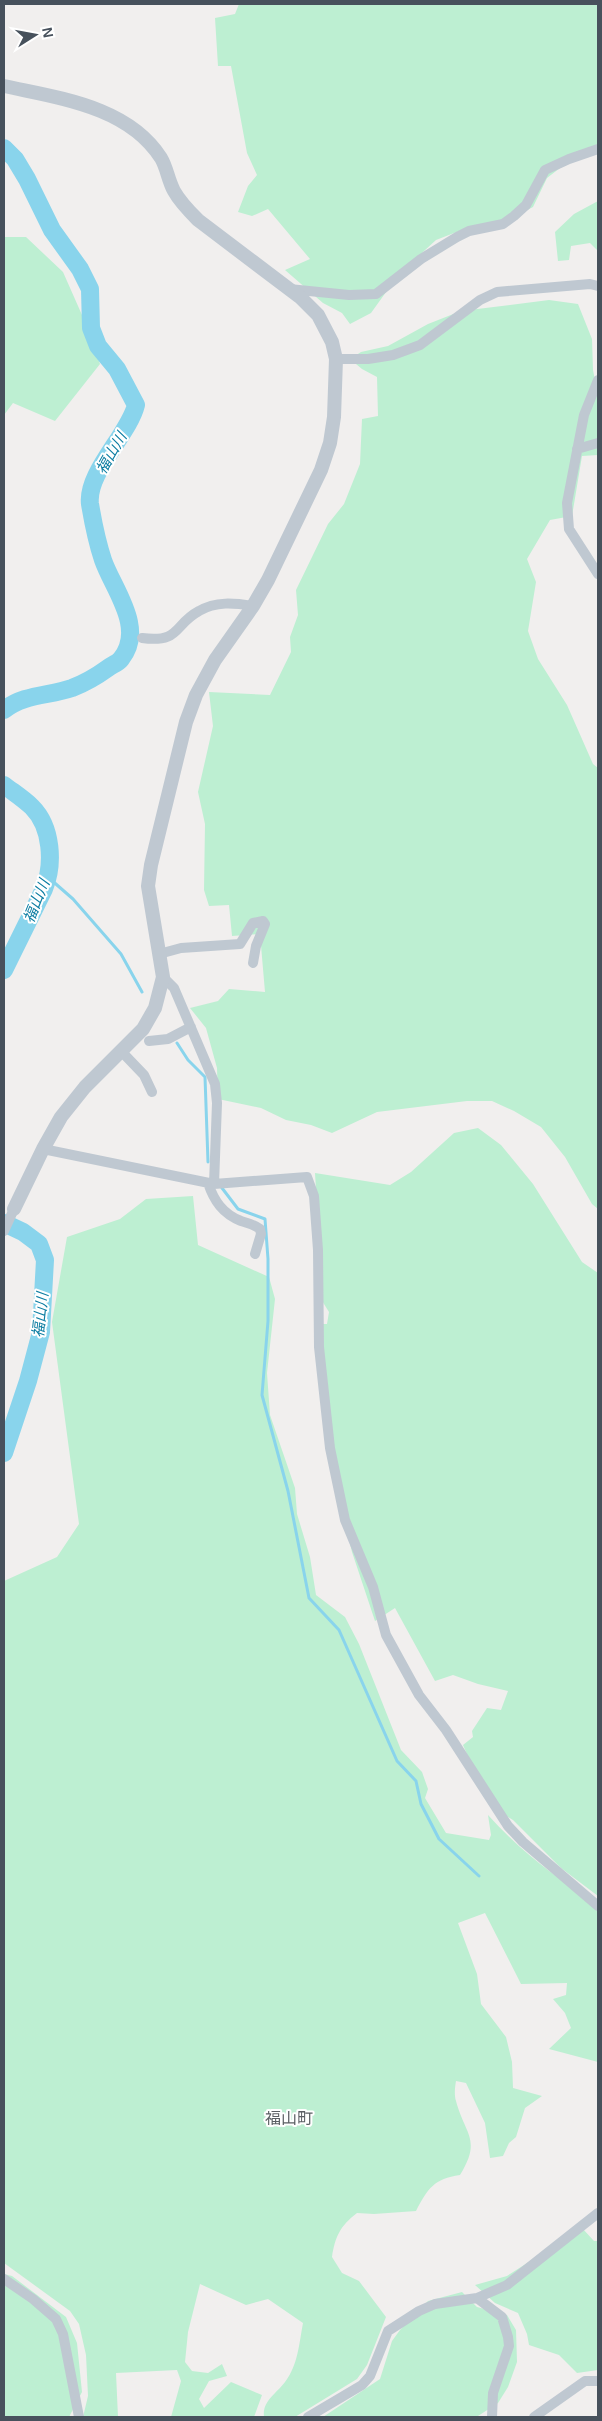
<svg xmlns="http://www.w3.org/2000/svg" width="602" height="2421" font-family="Helvetica,'Noto Sans JP',sans-serif">
	<style>
		.green { fill: #bdefd2 }
		.lines { fill: none; stroke-linecap: round; stroke-linejoin: round }
		.stream { stroke: #89d4ec; stroke-width: 3 }
		.river { stroke: #89d4ec; stroke-width: 18 }
		.minor { stroke: #bfc8d1; stroke-width: 10 }
		.tertiary { stroke: #bfc8d1; stroke-width: 14 }
		.labels { text-anchor: middle; dominant-baseline: central; stroke-width: 4; stroke-linejoin: round; paint-order: stroke }
		.water-label { font-size: 15px; font-style: italic; fill: #0c7da2; stroke: #fff }
		.quarter-label { font-size: 16px; fill: #5b5f64; stroke: #fff }
	</style>
	<rect width="100%" height="100%" fill="#f1efee"/>
	<!-- green -->
	<path class="green" d="M 239,4 L 598,4 L 598,144 L 573,158 L 547,178 L 533,207 L 510,219 L 467,228 L 436,240 L 399,274 L 371,313 L 350,324 L 342,313 L 323,303 L 285,270 L 310,259 L 268,209 L 252,216 L 238,212 L 248,186 L 257,175 L 247,153 L 231,66 L 218,66 L 215,18 L 235,14 Z
		M 598,201 L 598,251 L 590,243 L 571,246 L 569,260 L 558,261 L 555,232 L 574,214 Z
		M 4,237 L 26,237 L 63,272 L 82,315 L 100,364 L 55,421 L 13,403 L 4,415 Z
		M 549,300 L 578,304 L 592,339 L 593,370 L 598,396 L 598,455 L 582,456 L 572,516 L 550,520 L 527,559 L 536,582 L 528,631 L 538,659 L 567,705 L 593,764 L 598,768 L 598,1209 L 592,1204 L 565,1157 L 541,1127 L 514,1111 L 492,1101 L 467,1101 L 377,1112 L 332,1133 L 311,1125 L 286,1120 L 261,1108 L 218,1099 L 217,1068 L 206,1028 L 190,1008 L 218,1001 L 229,989 L 265,992 L 260,934 L 232,936 L 229,905 L 209,906 L 204,890 L 205,824 L 198,792 L 213,726 L 209,692 L 270,695 L 291,652 L 290,637 L 298,615 L 296,590 L 328,524 L 344,504 L 360,464 L 362,419 L 378,416 L 377,377 L 362,369 L 350,359 L 361,352 L 388,346 L 428,324 L 461,311 Z
		M 478,1128 L 501,1145 L 533,1184 L 582,1262 L 598,1273 L 598,1896 L 561,1868 L 513,1820 L 489,1805 L 463,1745 L 473,1737 L 472,1731 L 487,1708 L 501,1710 L 508,1691 L 478,1684 L 453,1675 L 435,1681 L 395,1608 L 375,1621 L 352,1552 L 326,1444 L 315,1324 L 327,1324 L 329,1312 L 319,1296 L 319,1237 L 315,1173 L 390,1185 L 411,1172 L 454,1133 Z
		M 193,1196 L 198,1245 L 269,1277 L 275,1299 L 267,1373 L 270,1415 L 295,1488 L 297,1514 L 310,1557 L 316,1595 L 345,1617 L 359,1644 L 401,1750 L 422,1772 L 428,1789 L 425,1798 L 446,1833 L 489,1840 L 491,1835 L 488,1815 C 519,1850 558,1880 598,1904 L 598,2062 L 549,2049 L 571,2028 L 565,2013 L 553,1999 L 566,1995 L 567,1983 L 521,1984 L 485,1913 L 458,1923 L 477,1974 L 481,2004 L 506,2037 L 512,2062 L 513,2088 L 542,2096 L 525,2108 L 516,2137 L 509,2143 L 503,2156 L 490,2158 L 485,2123 L 466,2083 L 456,2081 C 455,2087 454,2095 456,2101 C 465,2135 482,2139 460,2175 C 434,2179 428,2188 416,2211 L 374,2214 L 357,2213 C 340,2226 335,2237 332,2257 L 342,2273 L 359,2281 L 386,2317 L 367,2365 L 357,2379 L 295,2417 L 264,2417 C 262,2401 276,2394 285,2382 C 298,2365 299,2344 303,2323 L 268,2299 L 246,2305 L 200,2284 L 188,2332 L 185,2362 L 192,2371 L 208,2373 L 222,2364 L 227,2376 L 209,2381 L 199,2399 L 204,2408 L 231,2382 L 262,2395 L 254,2417 L 171,2417 L 181,2381 L 177,2370 L 116,2373 L 118,2417 L 83,2417 L 88,2396 L 86,2355 L 79,2324 L 70,2311 L 4,2263 L 4,1581 L 57,1557 L 79,1524 L 52,1322 L 67,1237 L 120,1219 L 146,1199 Z
		M 582,2228 L 594,2241 L 598,2241 L 598,2370 L 577,2373 L 559,2355 L 529,2345 L 527,2334 L 518,2313 L 495,2303 L 475,2285 L 507,2276 Z
		M 4,2274 L 12,2276 L 66,2317 L 77,2343 L 82,2392 L 69,2417 L 4,2417 Z
		M 462,2292 L 477,2307 L 507,2315 L 516,2330 L 517,2362 L 508,2387 L 498,2403 L 478,2416 L 323,2417 L 380,2379 L 392,2341 L 400,2330 L 428,2301 Z"/>
	<g class="lines">
		<!-- stream -->
		<path class="stream" d="M 49,878 L 73,899 L 121,954 L 142,992
			M 177,1043 L 188,1060 L 205,1077 L 208,1162
			M 222,1188 L 238,1209 L 265,1219 L 268,1259 L 268,1321 L 262,1395 L 288,1491 L 309,1598 L 339,1630 L 397,1761 L 416,1781 L 421,1804 L 439,1839 L 479,1876"/>
		<!-- river -->
		<path class="river" d="M 4,148 L 15,159 L 27,179 L 52,230 L 80,269 L 90,289 L 91,328 L 98,346 L 117,369 L 136,405 C 129,434 86,473 90,504 C 93,522 97,542 103,560 C 113,589 146,628 121,659 C 118,663 112,665 108,668 C 97,676 85,683 72,688 C 49,696 24,694 4,710
			M 4,785 C 13,792 24,799 32,807 C 52,827 54,864 44,889 L 4,970
			M 4,1223 L 23,1232 L 39,1244 L 45,1260 L 41,1332 L 28,1381 L 4,1453"/>
		<!-- minor -->
		<path class="minor" d="M 289,289 L 349,295 L 376,294 L 421,259 L 457,237 L 469,231 L 503,224 L 514,216 L 526,205 L 545,170 L 569,159 L 598,149
			M 336,359 L 368,359 L 393,355 L 420,345 L 480,300 L 497,292 L 590,284 L 598,286
			M 598,380 L 584,415 L 567,503 L 569,529 L 598,574
			M 577,449 L 598,443
			M 142,638 C 181,643 173,625 199,611 C 216,601 234,603 253,606
			M 159,954 L 181,948 L 240,944 L 253,923 L 263,921 L 265,924 L 256,946 L 253,963
			M 163,977 L 174,988 L 215,1084 L 217,1103 L 214,1184
			M 149,1041 L 168,1039 L 191,1027
			M 121,1051 L 144,1075 L 152,1092
			M 43,1149 L 214,1184 L 307,1177 L 314,1196 L 318,1250 L 319,1347 L 330,1448 L 345,1520 L 373,1587 L 386,1635 L 419,1695 L 446,1730 L 508,1826 L 523,1842 L 598,1906
			M 208,1183 C 214,1201 223,1214 241,1221 C 248,1223 255,1225 260,1229 L 261,1234 L 255,1254
			M 4,1231 L 14,1209
			M 4,2279 L 33,2299 L 56,2319 L 63,2334 L 79,2417
			M 477,2298 L 502,2317 L 508,2337 L 509,2346 L 493,2393 L 492,2417
			M 308,2417 L 362,2385 L 370,2376 L 388,2331 L 419,2311 L 435,2304 L 477,2298 L 507,2285 L 598,2213
			M 534,2417 L 585,2381 L 598,2381"/>
		<!-- tertiary -->
		<path class="tertiary" d="M 4,86 C 58,98 128,106 161,158 C 167,168 168,180 174,191 C 180,202 189,211 198,220 L 301,298 L 318,315 L 332,342 L 336,359 L 334,417 L 330,443 L 321,470 L 268,580 L 253,606 L 215,660 L 196,695 L 186,722 L 151,865 L 148,886 L 163,977 L 155,1008 L 143,1029 L 85,1087 L 61,1117 L 43,1149 L 14,1209"/>
	</g>
	<g class="labels">
		<!-- water labels -->
		<g class="water-label">
			<text transform="translate(111 453) rotate(-60)">福山川</text>
			<text transform="translate(36 901) rotate(-68)">福山川</text>
			<text transform="translate(40 1315) rotate(-84)">福山川</text>
		</g>
		<!-- quarter labels -->
		<g class="quarter-label">
			<text x="289" y="2118">福山町</text>
		</g>
	</g>
	<!-- border -->
	<rect width="602" height="2421" fill="none" stroke="#47515c" stroke-width="10"/>
	<!-- north arrow -->
	<g transform="translate(35 35) rotate(79)" stroke="#ffffff" stroke-width="4" paint-order="stroke">
	<path d="M0-4L9 19L0 12L-9 19Z" fill="#47515c"/>
	<text y="-8" font-size="14" font-weight="bold" text-anchor="middle" fill="#47515c">N</text>
	</g>
</svg>
